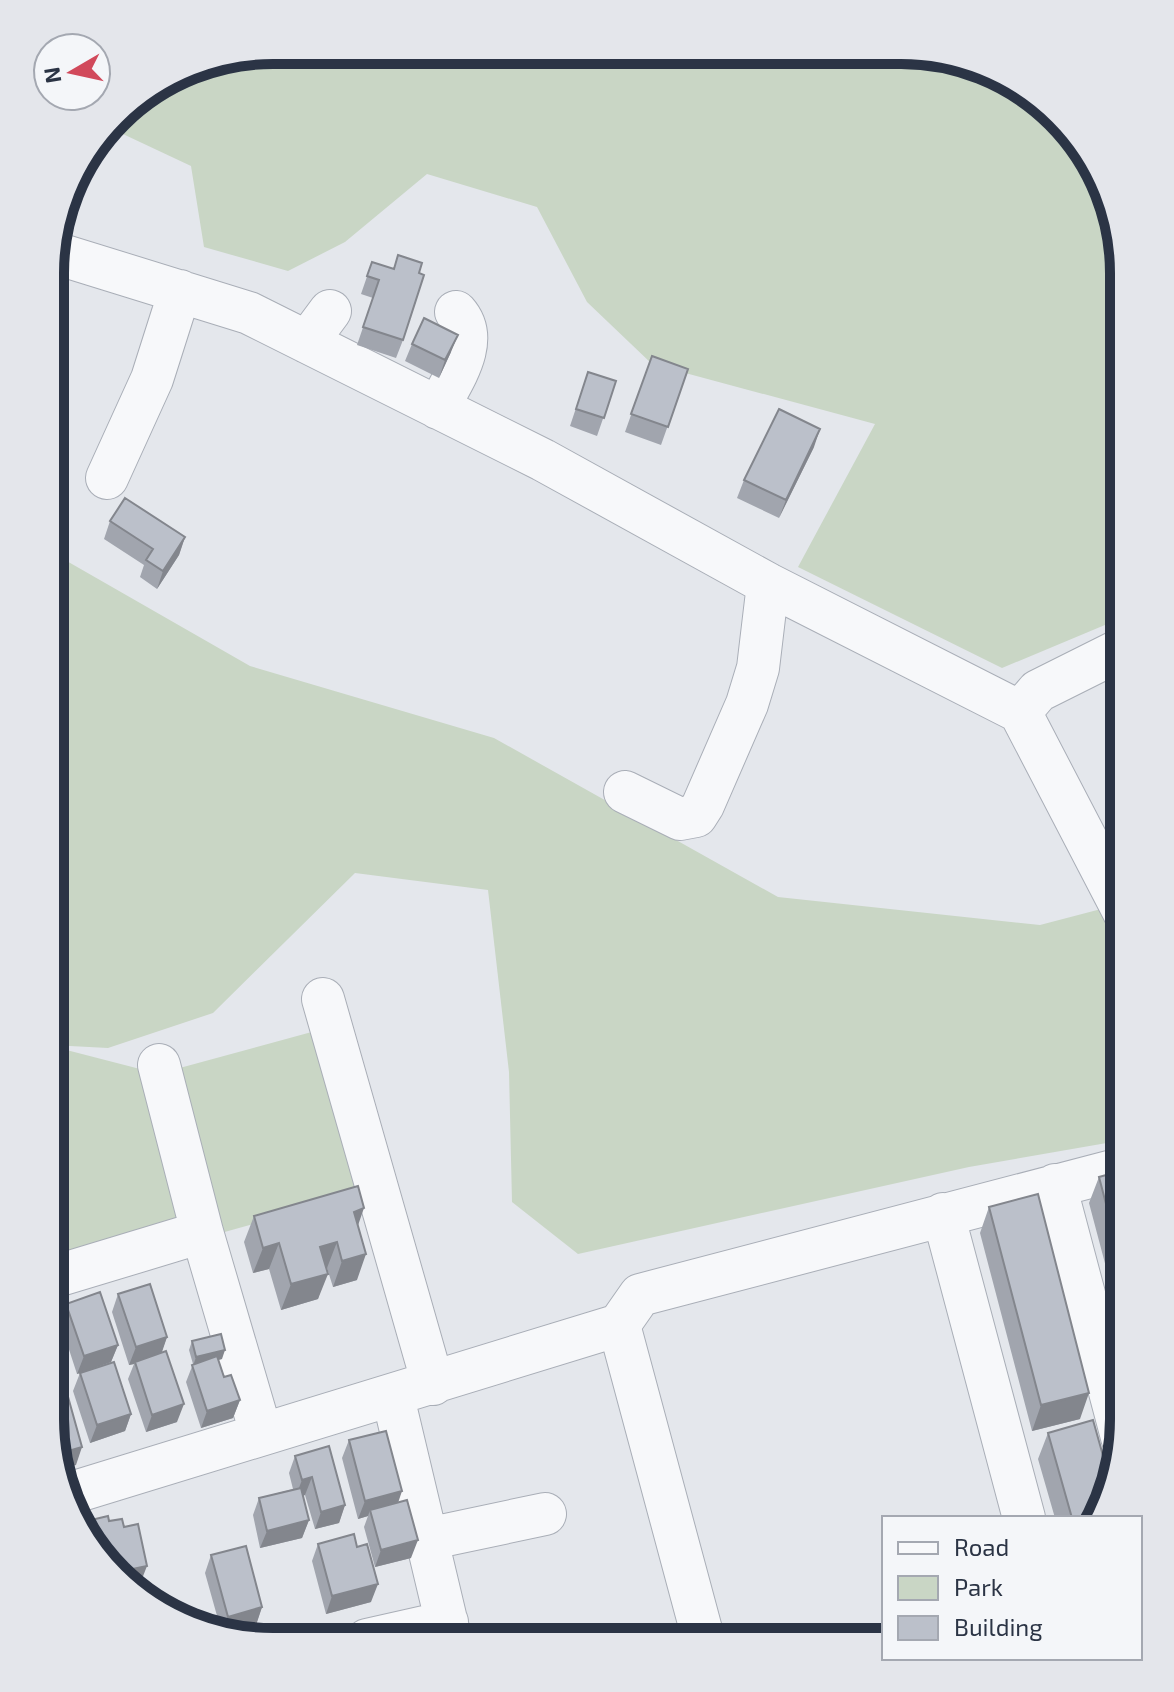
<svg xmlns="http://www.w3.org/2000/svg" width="1174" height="1692" font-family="'Exo 2',sans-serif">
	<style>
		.green { fill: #c9d6c5 }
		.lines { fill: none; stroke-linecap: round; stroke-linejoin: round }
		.minor-casing { stroke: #a9aeb7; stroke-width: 44 }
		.minor { stroke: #f7f8fa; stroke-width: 42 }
		.wall { fill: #a1a5ae }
		.shaded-wall { fill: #83868d }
		.building { fill: #bbc0ca; stroke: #83868d; stroke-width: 2 }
		.rim { fill: none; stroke: #2b3445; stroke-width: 10 }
	</style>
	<rect width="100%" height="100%" fill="#e4e7ec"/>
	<!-- green -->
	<path class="green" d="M 273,50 L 930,52 L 1036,96 L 1101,175 L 1124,273 L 1124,617 L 1002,668 L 798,567 L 875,424 L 652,364 L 587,302 L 537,207 L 427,174 L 345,242 L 288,271 L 204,247 L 191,166 L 108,127 L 126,105 L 201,62 Z
		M 51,552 L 250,666 L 494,738 L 778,897 L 1040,925 L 1124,903 L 1124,1140 L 969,1167 L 578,1254 L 512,1202 L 509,1072 L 488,890 L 355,873 L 213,1013 L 108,1048 L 51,1045 Z
		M 319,1030 L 364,1193 L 221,1233 L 176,1069 Z
		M 51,1046 L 140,1069 L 179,1212 L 173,1231 L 50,1266 Z"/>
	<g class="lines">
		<!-- minor casing -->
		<g class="minor-casing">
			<path id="minor" d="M 52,252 L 249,313 L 543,460 L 768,584 L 1020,712 L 1124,912
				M 307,342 L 330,311
				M 438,408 C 452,380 482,341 456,312
				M 107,478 L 152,379 L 180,291
				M 1020,712 L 1038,691 L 1124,648
				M 625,792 L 680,819 L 696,816 L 703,805 L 747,704 L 758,668 L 768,584
				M 323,999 L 433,1384
				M 159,1065 L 202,1232 L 261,1433
				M 1055,1185 L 1122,1437
				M 943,1214 L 1024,1518
				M 50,1278 L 202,1232
				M 619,1325 L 704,1641
				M 393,1397 L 451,1641
				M 68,1494 L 619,1325 L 640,1295 L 1124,1168
				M 427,1539 L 545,1514
				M 367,1640 L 447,1622"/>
		</g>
		<!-- minor -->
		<use href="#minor" class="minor"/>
	</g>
	<!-- wall -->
	<path class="wall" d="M 372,262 L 393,269 L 419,273 L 403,340 L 396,358 L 357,345 L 373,298 L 361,294 Z
		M 412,344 L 451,352 L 439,378 L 405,361 Z
		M 652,356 L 688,369 L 661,445 L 625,432 Z
		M 588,372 L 616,381 L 597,436 L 570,426 Z
		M 814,447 L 779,518 L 737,498 L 744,480 Z
		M 110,521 L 185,537 L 179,555 L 157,589 L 140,577 L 144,565 L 104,539 Z
		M 1124,1170 L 1124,1335 L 1089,1203 L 1099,1177 Z
		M 989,1207 L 1080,1419 L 1032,1431 L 980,1233 Z
		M 254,1216 L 358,1226 L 357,1280 L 333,1287 L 327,1268 L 326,1269 L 318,1299 L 281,1310 L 269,1269 L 253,1273 L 244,1242 Z
		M 118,1294 L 167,1337 L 161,1353 L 177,1422 L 146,1432 L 128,1379 L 134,1364 L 129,1365 L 112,1312 Z
		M 66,1304 L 118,1345 L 111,1362 L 77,1374 L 60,1322 Z
		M 192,1341 L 222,1359 L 218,1360 L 224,1377 L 240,1400 L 233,1418 L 201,1428 L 186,1382 L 193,1364 L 189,1350 Z
		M 80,1373 L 131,1414 L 125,1431 L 90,1443 L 73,1391 Z
		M 1048,1433 L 1095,1518 L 1055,1518 L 1038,1459 Z
		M 349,1440 L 398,1502 L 411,1558 L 375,1567 L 364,1527 L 368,1516 L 358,1519 L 342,1458 Z
		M 295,1456 L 345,1505 L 339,1523 L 315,1529 L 305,1495 L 303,1496 L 309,1520 L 302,1538 L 260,1548 L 253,1515 L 259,1498 L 293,1489 L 289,1473 Z
		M 91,1520 L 109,1521 L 140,1584 L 129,1586 L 86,1533 Z
		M 318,1544 L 371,1602 L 326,1614 L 312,1561 Z
		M 211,1555 L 262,1607 L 256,1625 L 227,1633 L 221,1630 L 205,1573 Z"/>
	<!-- shaded-wall -->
	<path class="shaded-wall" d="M 458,335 L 451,352 L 439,378 L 445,360 Z
		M 820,429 L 814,447 L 779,518 L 786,500 Z
		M 60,448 L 54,466 L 52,469 L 52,463 Z
		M 185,537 L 179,555 L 157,589 L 163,571 Z
		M 364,1208 L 355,1234 L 354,1212 Z
		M 337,1242 L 327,1268 L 311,1273 L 320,1247 Z
		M 279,1243 L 269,1269 L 253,1273 L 263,1248 Z
		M 366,1254 L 357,1280 L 333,1287 L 342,1261 Z
		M 328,1274 L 318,1299 L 281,1310 L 291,1284 Z
		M 167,1337 L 161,1355 L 135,1362 L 134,1364 L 129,1365 L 136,1347 Z
		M 118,1345 L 111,1362 L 77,1374 L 84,1356 Z
		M 225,1350 L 222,1359 L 193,1366 L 196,1357 Z
		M 65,1369 L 59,1386 L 50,1389 L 50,1373 Z
		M 1089,1393 L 1080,1419 L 1032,1431 L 1041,1405 Z
		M 240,1400 L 233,1418 L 201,1428 L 207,1411 Z
		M 184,1404 L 177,1422 L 146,1432 L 152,1415 Z
		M 131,1414 L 125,1431 L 90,1443 L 97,1425 Z
		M 82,1447 L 76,1465 L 62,1469 L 58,1454 Z
		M 312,1477 L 305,1495 L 295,1498 L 302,1480 Z
		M 402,1491 L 396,1509 L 370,1510 L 368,1516 L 358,1519 L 365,1501 Z
		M 345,1505 L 339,1523 L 315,1529 L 321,1512 Z
		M 309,1520 L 302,1538 L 260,1548 L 267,1531 Z
		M 418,1540 L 411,1558 L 375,1567 L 381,1550 Z
		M 147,1566 L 140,1584 L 129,1586 L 118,1572 Z
		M 378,1584 L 371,1602 L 326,1614 L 332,1596 Z
		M 262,1607 L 256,1625 L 227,1633 L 223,1631 L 228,1617 Z"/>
	<!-- building -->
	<path class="building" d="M 398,255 L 422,263 L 419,273 L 424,275 L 403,340 L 363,327 L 379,280 L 367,276 L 372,262 L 394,269 Z
		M 424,318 L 458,335 L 445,360 L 412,344 Z
		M 652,356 L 688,369 L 668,427 L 631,414 Z
		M 588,372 L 616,381 L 604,418 L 576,409 Z
		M 779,409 L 820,429 L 786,500 L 744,480 Z
		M 52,443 L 60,448 L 52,463 Z
		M 125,498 L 185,537 L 163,571 L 146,560 L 153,549 L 110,521 Z
		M 1124,1170 L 1124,1273 L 1099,1177 Z
		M 358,1186 L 364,1208 L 354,1212 L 366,1254 L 342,1261 L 337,1242 L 320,1247 L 328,1274 L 291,1284 L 279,1243 L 263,1248 L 254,1216 Z
		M 1038,1194 L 1089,1393 L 1041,1405 L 989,1207 Z
		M 150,1284 L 167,1337 L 136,1347 L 118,1294 Z
		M 100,1292 L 118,1345 L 84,1356 L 66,1304 Z
		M 52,1322 L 65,1369 L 50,1373 L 50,1323 Z
		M 221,1334 L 225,1350 L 196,1357 L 192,1341 Z
		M 166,1351 L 184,1404 L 152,1415 L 135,1362 Z
		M 217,1356 L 224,1377 L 231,1375 L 240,1400 L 207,1411 L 192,1365 Z
		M 114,1362 L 131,1414 L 97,1425 L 80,1373 Z
		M 65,1386 L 82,1447 L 58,1454 L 50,1419 L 50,1390 Z
		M 1093,1420 L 1109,1477 L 1095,1518 L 1072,1518 L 1048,1433 Z
		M 386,1431 L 402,1491 L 365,1501 L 349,1440 Z
		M 329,1446 L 345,1505 L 321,1512 L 312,1477 L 302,1480 L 295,1456 Z
		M 301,1488 L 309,1520 L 267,1531 L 259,1498 Z
		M 407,1500 L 418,1540 L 381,1550 L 370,1510 Z
		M 108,1516 L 109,1521 L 122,1519 L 124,1527 L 138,1524 L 147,1566 L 118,1572 L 96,1545 L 91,1520 Z
		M 354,1534 L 357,1547 L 367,1544 L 378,1584 L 332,1596 L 318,1544 Z
		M 246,1546 L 262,1607 L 228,1617 L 211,1555 Z"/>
	<!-- crop -->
	<path d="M0 0H1174V1692H0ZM273 64H901A209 209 0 0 1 1110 273V1419A209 209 0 0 1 901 1628H273A209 209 0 0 1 64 1419V273A209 209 0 0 1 273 64Z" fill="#e4e6eb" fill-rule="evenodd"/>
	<path class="rim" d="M273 64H901A209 209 0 0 1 1110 273V1419A209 209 0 0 1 901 1628H273A209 209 0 0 1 64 1419V273A209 209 0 0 1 273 64Z"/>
	<!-- legend -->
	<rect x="882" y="1516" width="260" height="144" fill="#f4f6f9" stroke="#a4a8b1" stroke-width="2"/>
	<rect x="898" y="1542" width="40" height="12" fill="#f7f8fa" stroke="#a4a8b1" stroke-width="2"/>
	<text x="954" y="1556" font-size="24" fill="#2b3445">Road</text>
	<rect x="898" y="1576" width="40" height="24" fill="#c9d6c5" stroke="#a4a8b1" stroke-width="2"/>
	<text x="954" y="1596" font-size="24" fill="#2b3445">Park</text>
	<rect x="898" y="1616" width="40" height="24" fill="#bbc0ca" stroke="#a4a8b1" stroke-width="2"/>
	<text x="954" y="1636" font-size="24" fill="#2b3445">Building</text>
	<!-- north arrow -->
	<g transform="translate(72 72) rotate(261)"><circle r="38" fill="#f4f6f9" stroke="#a4a8b1" stroke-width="2"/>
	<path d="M0-6L14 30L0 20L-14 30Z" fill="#d1495b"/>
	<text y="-12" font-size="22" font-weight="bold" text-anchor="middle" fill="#2b3445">N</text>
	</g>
</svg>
